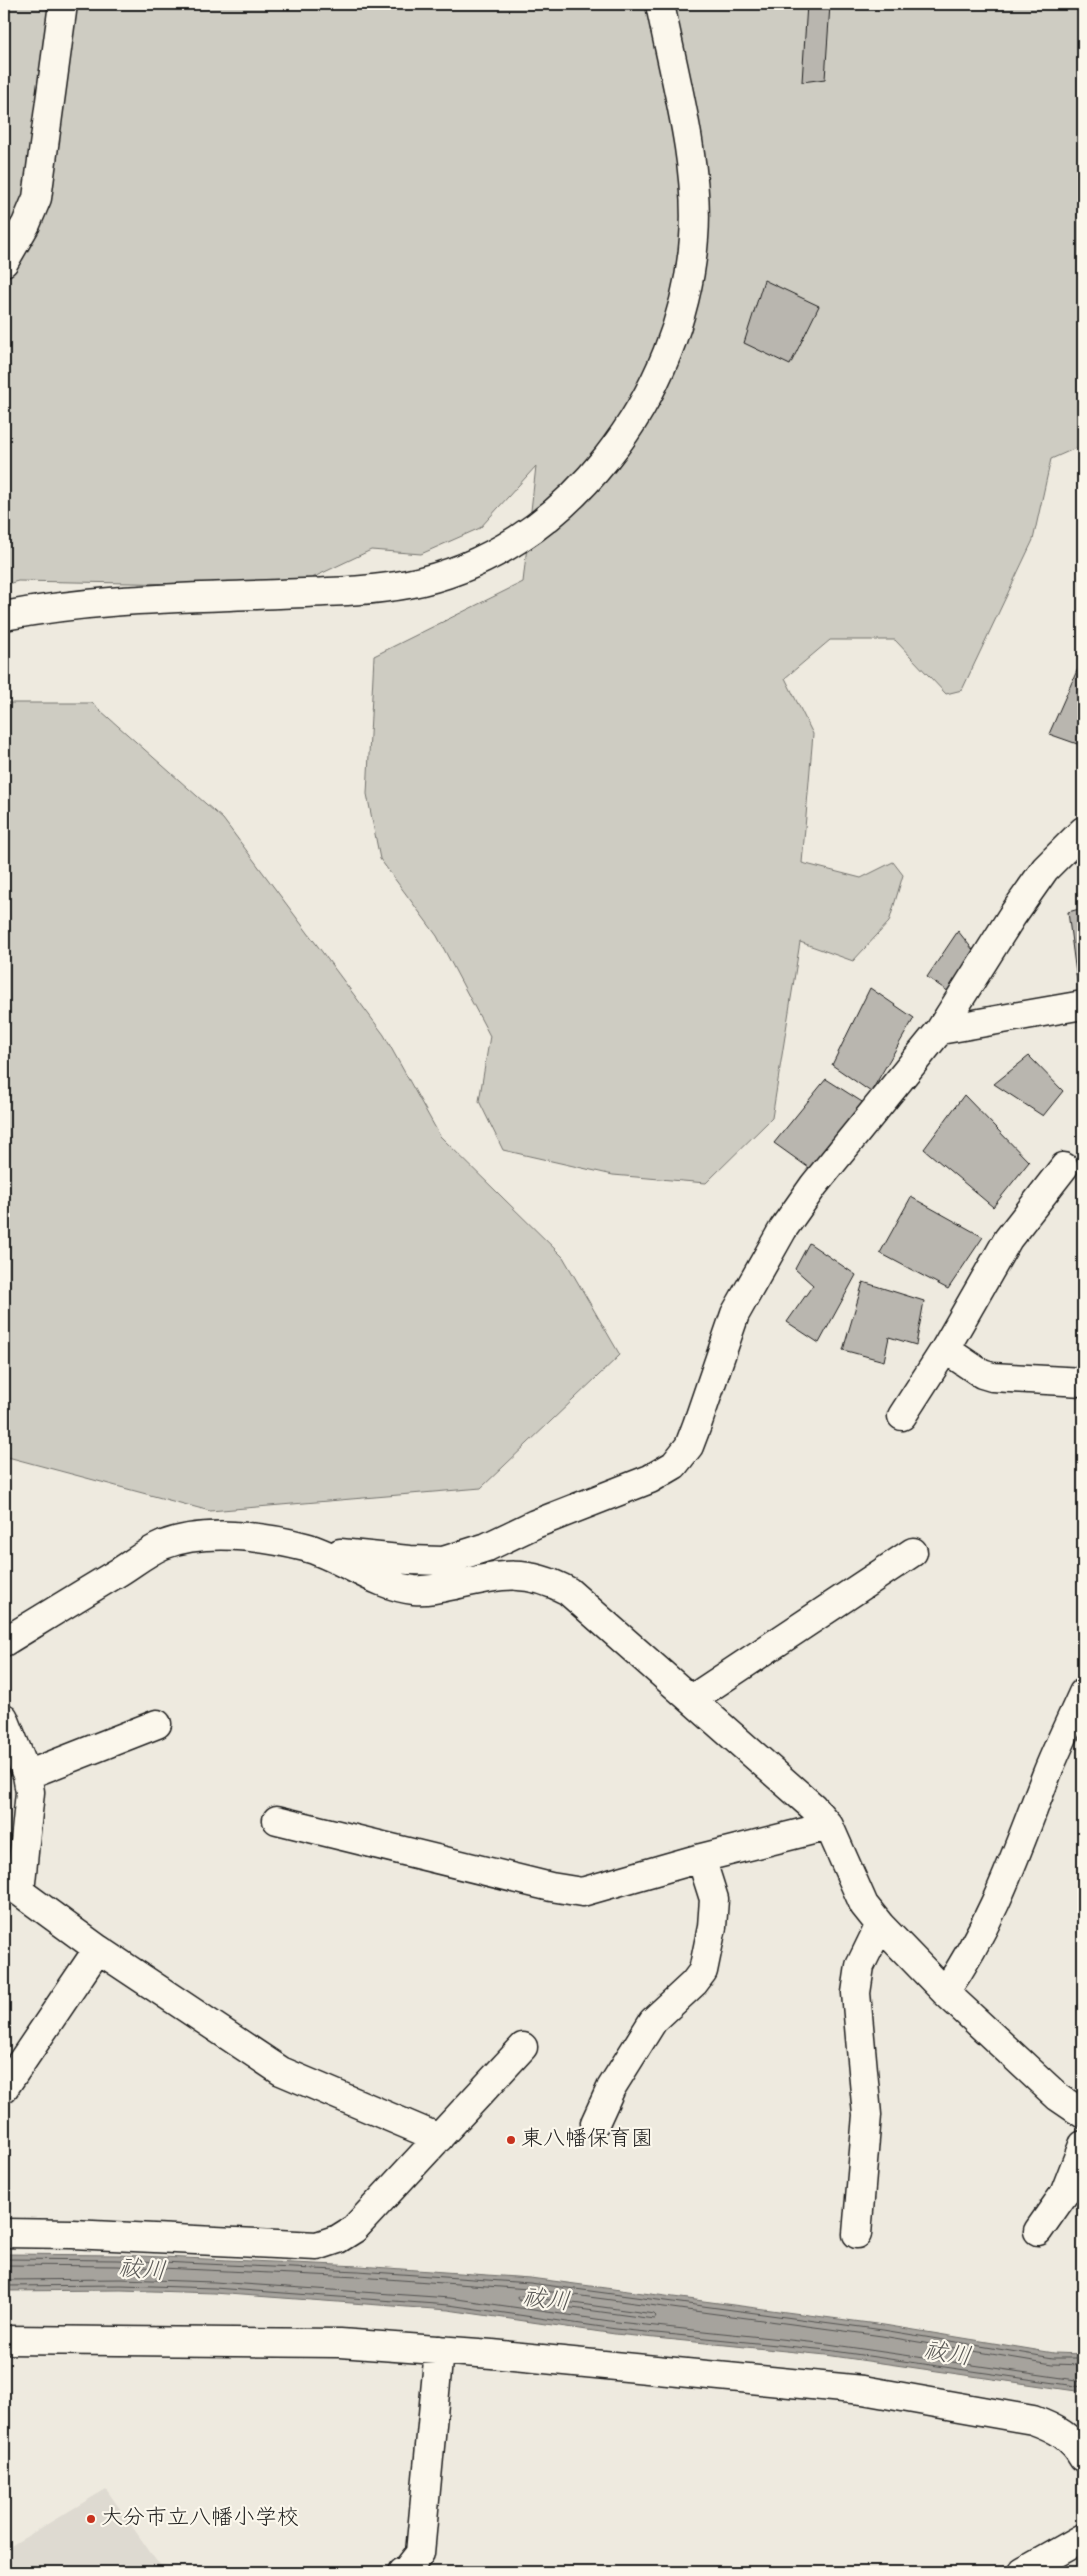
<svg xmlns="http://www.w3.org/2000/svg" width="1087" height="2576" font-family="'Indie Flower','Klee One',sans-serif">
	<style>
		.built { fill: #dedad1 }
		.green { fill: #ceccc2; stroke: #75746f }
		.water { fill: #a6a39d; stroke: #6f6d69 }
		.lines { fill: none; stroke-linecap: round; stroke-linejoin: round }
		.shore { stroke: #535250; stroke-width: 1 }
		.building { fill: #b9b6af; stroke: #1c1c1c }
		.minor-casing { stroke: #1c1c1c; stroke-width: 31 }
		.major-casing { stroke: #1c1c1c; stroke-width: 31 }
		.minor { stroke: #fbf7ec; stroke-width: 28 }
		.major { stroke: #fbf7ec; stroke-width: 28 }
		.poi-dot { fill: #c8321e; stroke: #fbf7ec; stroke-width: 2 }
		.labels { text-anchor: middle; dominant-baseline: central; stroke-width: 4.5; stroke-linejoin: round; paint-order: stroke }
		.poi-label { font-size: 22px; fill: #1c1c1c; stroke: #fbf7ec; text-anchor: start }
		.water-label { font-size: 24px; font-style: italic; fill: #5a5956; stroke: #fbf7ec }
	</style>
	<rect width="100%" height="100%" fill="#eeeadf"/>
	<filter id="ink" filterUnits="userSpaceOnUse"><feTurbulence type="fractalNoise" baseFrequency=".02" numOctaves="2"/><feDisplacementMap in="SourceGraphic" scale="10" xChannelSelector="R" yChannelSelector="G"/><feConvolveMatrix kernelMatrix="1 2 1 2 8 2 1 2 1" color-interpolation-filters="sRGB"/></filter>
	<g filter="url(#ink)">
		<!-- built -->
		<path class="built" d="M 106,2489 L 164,2572 L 4,2572 L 4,2550 Z"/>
		<!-- green -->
		<path class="green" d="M 4,4 L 1083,4 L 1083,445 L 1051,459 L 1033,540 L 962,690 L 946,694 L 895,640 L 830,640 L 785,678 L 813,734 L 802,863 L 861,878 L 893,862 L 903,875 L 889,922 L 853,961 L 800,942 L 772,1118 L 706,1183 L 613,1175 L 503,1150 L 479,1101 L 490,1036 L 437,936 L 380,859 L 367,794 L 374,656 L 523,582 L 536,466 L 480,528 L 421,554 L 371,550 L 295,586 L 18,581 L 4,585 Z
			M 4,703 L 92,703 L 223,819 L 384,1035 L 440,1136 L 563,1257 L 620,1355 L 481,1488 L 210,1511 L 4,1456 Z"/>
		<!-- water -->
		<path class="water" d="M 4,2254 L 118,2255 L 359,2266 L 530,2278 L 884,2325 L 1054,2353 L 1083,2354 L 1083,2392 L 826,2355 L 615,2334 L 448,2310 L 214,2293 L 121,2290 L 4,2291 Z"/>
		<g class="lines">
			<!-- shore -->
			<path class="shore" d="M 4,2259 L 118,2260 L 358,2271 L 530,2283 L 883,2330 L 1053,2358 L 1083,2358
				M 4,2265 L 117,2266 L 358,2277 L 529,2289 L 882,2336 L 1052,2364 L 1083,2365
				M 4,2280 L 121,2279 L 214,2282 L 450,2298 L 617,2322 L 828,2344 L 1083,2381
				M 4,2286 L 121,2285 L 214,2288 L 449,2305 L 616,2329 L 827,2350 L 1083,2387
				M 521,2296 L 654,2314 L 656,2316 L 654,2319 L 520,2301 L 518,2298 Z"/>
		</g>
		<!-- building -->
		<path class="building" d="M 807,4 L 830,5 L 825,79 L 802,82 Z
			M 764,280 L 819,306 L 790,365 L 744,343 Z
			M 1083,657 L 1083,746 L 1049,734 Z
			M 1083,908 L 1083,988 L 1078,989 L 1068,912 Z
			M 958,931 L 977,955 L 949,992 L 927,977 Z
			M 870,988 L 914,1018 L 871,1092 L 832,1065 Z
			M 1029,1056 L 1063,1091 L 1043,1116 L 994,1084 Z
			M 826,1079 L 870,1107 L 809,1168 L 774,1143 Z
			M 964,1095 L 1029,1162 L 993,1207 L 924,1149 Z
			M 911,1197 L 983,1237 L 948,1289 L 880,1253 Z
			M 809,1243 L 856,1275 L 819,1343 L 787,1322 L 813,1285 L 795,1269 Z
			M 863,1282 L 924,1301 L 916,1345 L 889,1337 L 884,1361 L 843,1350 Z"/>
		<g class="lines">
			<!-- minor casing -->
			<g class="minor-casing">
				<path id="minor" d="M 4,262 L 26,224 L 37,198 L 63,4
					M 4,616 C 95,598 187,598 279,594 C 322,592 366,592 408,584 C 567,554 683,393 694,238 C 700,166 674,75 660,4
					M 940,1030 L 1083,1005
					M 945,1349 L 982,1374 L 992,1377 L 1083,1382
					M 902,1416 L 945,1349 L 1008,1239 L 1064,1167
					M 340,1553 L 409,1560 L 443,1561 L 487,1547 L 535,1524 L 650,1479 L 674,1465 L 689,1446 L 697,1425 L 735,1314 L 783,1229 L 814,1185 L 940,1030 L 1012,916 L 1045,869 L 1083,831
					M 4,1642 C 40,1620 77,1597 114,1575 C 130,1566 146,1552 163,1545 C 204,1529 263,1536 305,1547 C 342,1557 375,1586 414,1590 C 428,1591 441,1588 455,1585 C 500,1575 526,1568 568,1591 L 813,1807 L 829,1826 L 864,1905 L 880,1925 L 945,1992 L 1058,2097 L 1083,2114
					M 692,1699 L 913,1552
					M 4,1718 L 27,1775 L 30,1792 L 20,1892 L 98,1949 L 281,2071 L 439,2138
					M 27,1775 L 157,1724
					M 277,1820 L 551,1887 L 582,1892 L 701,1858 L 829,1826
					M 945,1992 C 993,1923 1016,1853 1046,1776 C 1057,1748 1071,1720 1083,1693
					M 4,2088 L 98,1949
					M 595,2123 L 611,2088 L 653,2021 L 694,1983 L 703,1971 L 712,1927 L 714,1899 L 701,1858
					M 1038,2231 L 1064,2194 L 1083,2145
					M 4,2233 L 72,2234 L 317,2246 L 338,2239 L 354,2229 L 523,2047
					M 857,2234 L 867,2115 L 856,1993 L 860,1966 L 880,1925
					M 4,2340 L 340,2343 L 492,2354 L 863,2390 L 1033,2420 C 1055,2428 1072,2437 1083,2457
					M 402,2572 L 406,2571 L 420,2553 L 439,2350"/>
			</g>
			<!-- major casing -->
			<g class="major-casing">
				<path id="major" d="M 1023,2572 L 1083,2538"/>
			</g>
			<!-- minor -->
			<use href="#minor" class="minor"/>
			<!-- major -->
			<use href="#major" class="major"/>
		</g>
	</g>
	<!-- markers -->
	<g class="poi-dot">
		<circle cx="511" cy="2140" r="5"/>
		<circle cx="91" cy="2519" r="5"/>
	</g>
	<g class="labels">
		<!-- poi labels -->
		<g class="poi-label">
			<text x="521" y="2140">東八幡保育園</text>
			<text x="101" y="2519">大分市立八幡小学校</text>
		</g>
		<!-- water labels -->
		<g class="water-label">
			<text transform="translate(142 2271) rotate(5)">祓川</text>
			<text transform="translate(546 2301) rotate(6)">祓川</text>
			<text transform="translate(947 2355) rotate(9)">祓川</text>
		</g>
	</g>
	<!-- margin -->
	<rect width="1087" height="2576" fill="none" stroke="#fbf7ec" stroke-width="20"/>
	<rect x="10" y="10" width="1067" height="2556" fill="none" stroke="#1c1c1c" stroke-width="2" filter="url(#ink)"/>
</svg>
